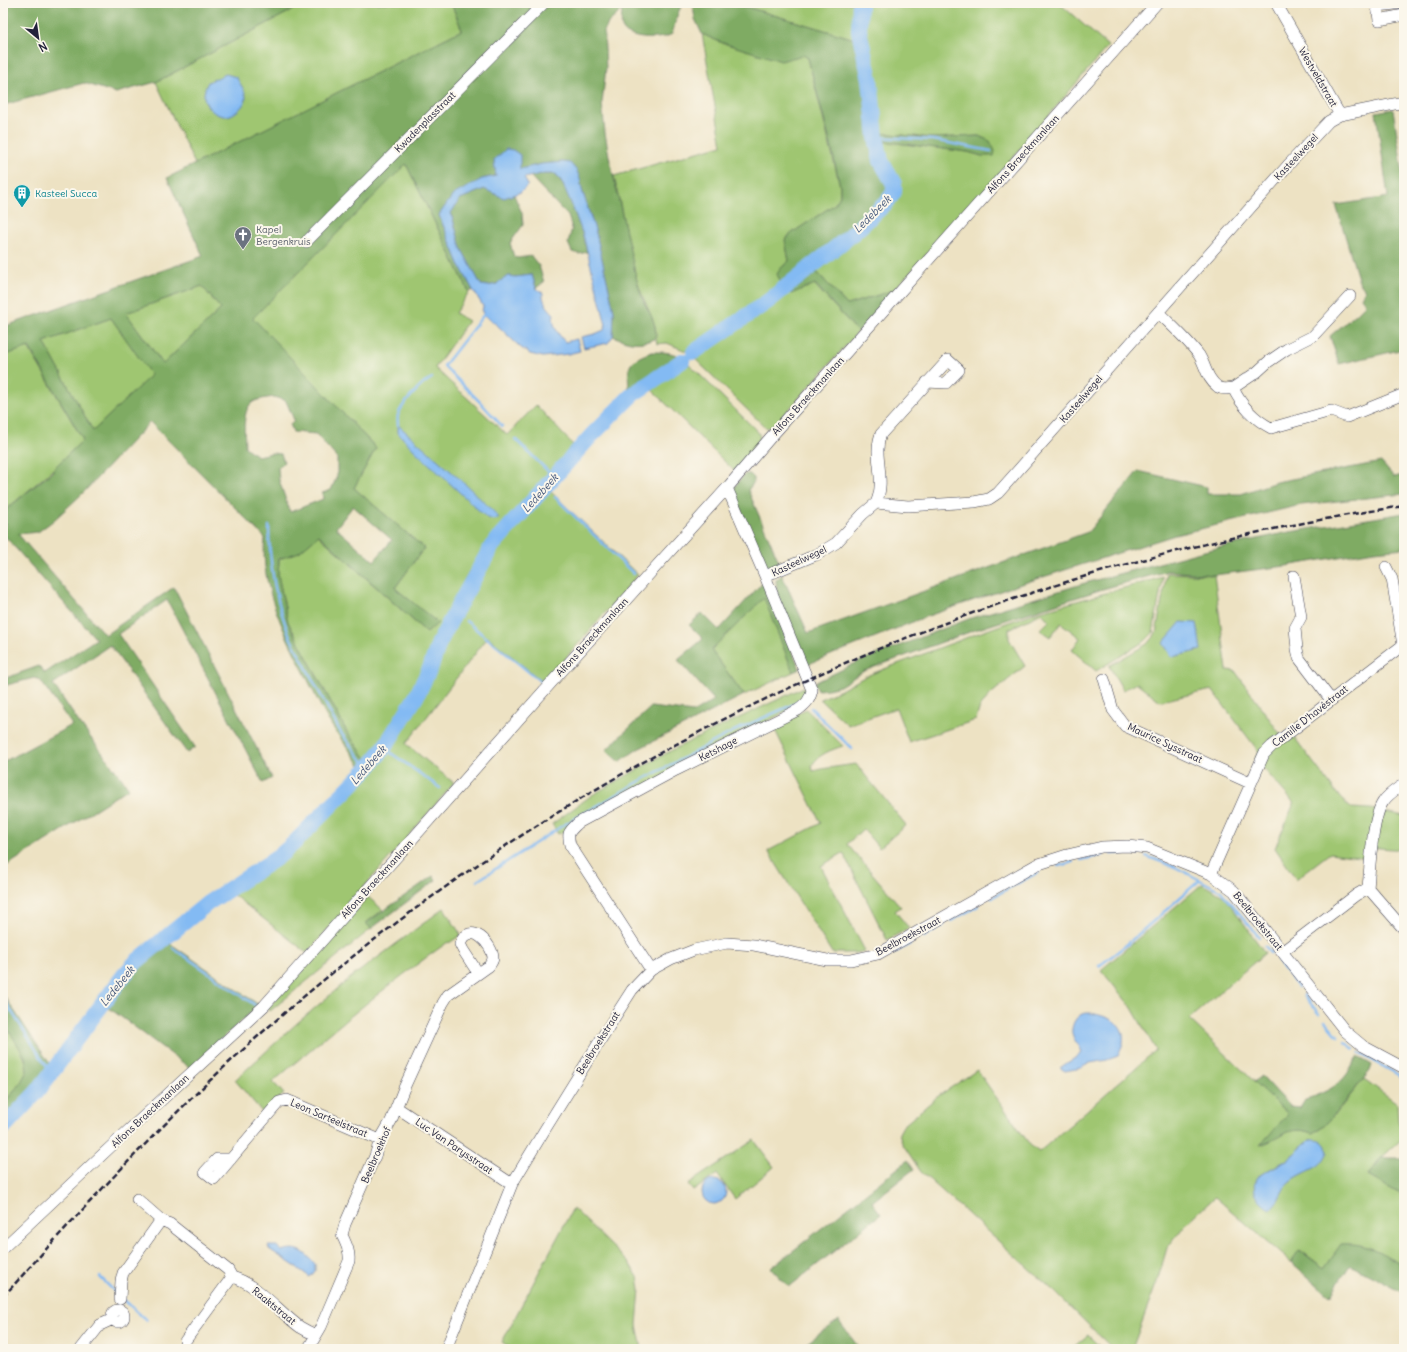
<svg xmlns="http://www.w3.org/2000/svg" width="1407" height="1352" font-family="Delius,sans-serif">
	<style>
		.green { fill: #9fc671; stroke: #607456; fill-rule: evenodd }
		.forest { fill: #7fab63; stroke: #50664f; fill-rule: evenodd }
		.water { fill: #83baf3; stroke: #526e97 }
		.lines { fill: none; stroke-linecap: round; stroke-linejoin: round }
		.stream { stroke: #83baf3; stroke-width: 2.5 }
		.river { stroke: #83baf3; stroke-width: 16 }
		.minor-casing { stroke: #403f4f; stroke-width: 12 }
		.minor { stroke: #fff; stroke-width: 11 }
		.rail { stroke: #22223b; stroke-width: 2.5; stroke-dasharray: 6 3; stroke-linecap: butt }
		.labels { text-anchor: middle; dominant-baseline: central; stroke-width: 4; stroke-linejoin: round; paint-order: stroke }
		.street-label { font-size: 10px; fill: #22223b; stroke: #fbf7ec }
		.culture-label { font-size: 10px; fill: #0d838f; stroke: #fbf7ec; text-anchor: start }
		.worship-label { font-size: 10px; fill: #5b616d; stroke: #fbf7ec; text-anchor: start }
		.water-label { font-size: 11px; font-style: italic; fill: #44577b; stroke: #fbf7ec }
	</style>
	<rect width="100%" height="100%" fill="#fbf7ec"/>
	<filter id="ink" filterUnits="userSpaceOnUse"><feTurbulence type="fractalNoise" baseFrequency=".025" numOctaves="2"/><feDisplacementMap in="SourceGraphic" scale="8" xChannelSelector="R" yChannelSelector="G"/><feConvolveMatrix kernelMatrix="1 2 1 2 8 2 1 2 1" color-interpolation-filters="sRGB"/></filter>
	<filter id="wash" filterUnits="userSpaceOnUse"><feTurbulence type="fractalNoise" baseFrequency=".012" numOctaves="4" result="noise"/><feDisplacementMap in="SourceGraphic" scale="16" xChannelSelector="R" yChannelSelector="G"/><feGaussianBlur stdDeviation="0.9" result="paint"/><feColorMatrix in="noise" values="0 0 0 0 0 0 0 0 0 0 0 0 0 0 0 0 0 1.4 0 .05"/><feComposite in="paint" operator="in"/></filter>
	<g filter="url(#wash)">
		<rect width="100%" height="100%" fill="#ede2c3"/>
		<!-- green -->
		<path class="green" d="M 306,3 L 451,3 L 462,30 L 195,164 L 156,82 Z
			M 733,3 L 1059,3 L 1108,46 L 985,190 L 894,290 L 847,305 L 816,271 L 853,239 L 897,183 L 886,161 L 880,141 L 968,152 L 982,156 L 979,136 L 933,138 L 880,133 L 868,37 L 858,40 Z
			M 702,34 L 720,42 L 781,60 L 803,55 L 808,58 L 840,186 L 840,196 L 835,204 L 792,233 L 785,239 L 789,261 L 781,268 L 807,288 L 814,284 L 858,332 L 773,427 L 768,428 L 765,427 L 688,352 L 667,343 L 657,344 C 655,338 657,333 655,326 C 650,311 642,297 637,281 C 628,247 622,211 614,176 L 722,145 Z
			M 406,164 L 469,292 L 455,313 L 468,321 L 435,368 L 507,435 L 536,405 L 573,445 L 542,481 L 499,528 L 468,573 L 442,624 L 412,694 L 367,760 L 347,732 L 288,622 L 278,575 L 279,559 L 299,552 L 318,535 L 427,633 L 437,623 L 395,588 L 424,548 L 354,488 L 376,448 L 252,318 Z
			M 202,286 L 221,309 L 163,364 L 126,313 Z
			M 111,318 L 152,375 L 93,431 L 44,342 Z
			M 28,347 L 83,440 L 49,473 L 3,512 L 3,356 Z
			M 687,362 L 759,433 L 760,439 L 759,443 L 734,471 L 651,389 Z
			M 550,491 L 638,575 L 544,683 L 488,637 L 406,744 L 454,783 L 307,953 L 231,893 L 281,860 L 389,752 L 398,731 L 419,698 L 434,669 L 444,644 L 459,619 L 469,591 L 497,548 L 516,522 L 541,497 Z
			M 1167,573 L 1214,575 L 1227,670 L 1235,671 L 1286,742 L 1294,737 L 1341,799 L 1351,808 L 1371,809 L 1404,816 L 1404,850 L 1368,847 L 1367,858 L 1330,853 L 1296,879 L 1275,848 L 1294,803 L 1255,759 L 1259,752 L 1212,690 L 1160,701 L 1137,683 L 1123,690 L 1109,666 L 1147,644 L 1156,633 Z
			M 1163,577 L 1153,633 L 1145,641 L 1096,671 L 1072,650 L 1080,638 L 1061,623 L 1050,637 L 1040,630 L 1049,621 L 1042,613 L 1009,629 L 1009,639 L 1025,666 L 992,693 L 980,706 L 976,720 L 909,742 L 896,708 L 848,725 L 820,699 L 841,690 L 866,676 L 976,634 L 1034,613 Z
			M 764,597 L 793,672 L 744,695 L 711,650 Z
			M 804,687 L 807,689 L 805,701 L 566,831 L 558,834 L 552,824 L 592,795 L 674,749 Z
			M 806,709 L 843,746 C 831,750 819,754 812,765 L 813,771 L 821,769 L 856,764 L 906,825 L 879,848 L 863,829 L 847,844 L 901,907 L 895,911 L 909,928 L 887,940 L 843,853 L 821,866 L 865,951 L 856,953 L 832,953 L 768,851 L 821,823 L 773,726 Z
			M 1202,884 L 1225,897 L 1265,953 L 1189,1019 L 1288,1114 L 1261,1145 C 1280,1136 1291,1125 1313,1133 C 1334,1120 1348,1097 1364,1079 L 1397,1103 L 1398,1120 L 1404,1137 L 1378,1161 L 1368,1176 L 1404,1196 L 1404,1265 L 1369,1247 L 1341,1245 L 1324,1268 L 1300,1250 L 1291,1262 L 1215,1197 L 1185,1225 L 1167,1248 L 1157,1282 L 1132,1349 L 1113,1349 L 1054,1291 L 921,1172 L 902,1143 L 899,1133 L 903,1126 L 937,1097 L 977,1070 L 1030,1145 L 1039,1152 L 1156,1050 L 1132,1008 L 1101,970 ZM 1311,1139 L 1319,1165 C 1307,1171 1293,1177 1284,1188 C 1278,1195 1278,1205 1270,1209 L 1258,1176 L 1287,1160 Z
			M 368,897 L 383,910 L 367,922 L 371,929 L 270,1011 L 268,1008 Z
			M 444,908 L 461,935 L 449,943 L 448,942 C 387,985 329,1033 273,1082 L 284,1094 L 262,1112 L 235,1080 L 296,1024 L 349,979 Z
			M 3,1021 C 10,1032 29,1059 27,1071 C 25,1081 9,1096 3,1104 Z
			M 754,1140 L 774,1167 L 735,1199 L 717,1174 L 693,1191 L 688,1184 Z
			M 573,1208 L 629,1263 L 638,1277 L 640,1289 L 637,1325 L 642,1349 L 512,1349 L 502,1342 Z
			M 1088,1335 L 1102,1349 L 1071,1349 Z"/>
		<!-- forest -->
		<path class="forest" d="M 3,3 L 306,3 L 156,82 L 116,93 L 84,83 L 7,104 L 3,108 Z
			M 451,3 L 684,3 C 676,12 676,23 672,34 C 662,40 630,41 623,29 C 620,25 622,16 622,10 L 608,23 L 604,31 L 606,68 L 602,103 L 605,133 L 609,156 L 637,281 C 639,287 641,294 643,300 C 649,313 658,323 655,339 C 638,345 629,343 613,336 L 614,311 L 596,233 L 582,190 L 580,179 L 563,162 L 542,164 L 482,179 L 439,215 L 460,266 L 473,290 L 469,292 L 406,164 L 253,318 L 376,448 L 354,488 L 424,548 L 395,588 L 438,623 L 427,633 L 319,535 L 299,552 L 279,559 L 278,575 L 288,622 L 347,732 L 367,760 L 361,766 C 352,753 341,740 332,726 C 321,709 313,690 304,672 C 284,632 259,584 265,538 L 150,422 L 82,494 L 54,520 L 38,532 L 18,534 L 105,635 L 174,587 L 272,778 L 263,783 L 167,600 L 118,634 L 195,747 L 187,753 L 110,645 L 53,684 L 78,721 L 129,788 L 3,868 L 3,762 L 72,725 L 40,680 L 34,678 L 3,686 L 3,679 L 39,666 L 45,673 L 96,639 L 3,534 L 3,528 L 7,524 L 3,525 L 3,512 L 52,472 L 54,468 L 83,440 L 29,347 L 3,356 L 3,327 L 203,256 L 167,178 L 462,30 ZM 202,286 L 221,309 L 163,364 L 126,313 ZM 111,318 L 151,375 L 93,431 L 44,342 ZM 274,397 L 286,401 L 294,420 L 290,424 L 293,432 L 316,434 L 337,458 L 337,476 L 331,490 L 322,493 L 323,499 L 290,512 L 279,480 L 278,468 L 284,462 L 281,454 L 272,453 L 257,456 L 245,447 C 245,435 241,410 253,402 C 258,399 268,398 274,397 ZM 353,506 L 392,540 L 374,561 L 336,528 Z
			M 687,3 L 733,3 L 858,40 L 868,37 L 880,133 L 933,138 L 979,136 L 990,141 L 995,151 L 994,156 L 982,156 L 968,152 L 880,141 L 886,161 L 897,183 L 897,194 L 890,203 L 866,228 L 816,271 L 847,305 L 894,290 L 858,332 L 815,284 L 791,294 L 780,281 L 777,274 L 781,268 L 789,261 L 785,240 L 792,233 L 835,204 L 840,196 L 840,186 L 831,146 L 808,58 L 803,55 L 781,61 L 720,42 L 702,34 L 695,19 L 693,6 Z
			M 1393,109 L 1404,180 L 1404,349 L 1339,364 L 1330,336 L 1356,314 L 1365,305 L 1364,301 L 1361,297 L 1365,290 L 1359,282 L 1336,205 L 1388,197 L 1376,112 Z
			M 541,174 L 556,174 C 571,194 582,228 587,252 L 579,254 L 572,252 L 568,243 L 572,228 L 568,216 L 530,176 Z
			M 484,189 L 504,197 L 514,195 L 522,213 L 523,225 L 510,243 L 514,257 L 518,258 L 531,256 L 539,266 L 544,282 L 536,288 L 532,275 L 515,277 L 509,276 C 500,283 493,287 481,285 L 461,248 L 451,212 L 460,199 Z
			M 652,352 C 668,352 675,352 687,362 L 635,399 L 591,443 L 559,478 L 554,488 L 547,494 L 541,497 L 534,490 L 573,445 L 629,393 C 628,367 625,361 652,352 Z
			M 1381,462 L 1394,477 L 1404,475 L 1404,494 L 1301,505 L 1175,535 L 1018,585 L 925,617 L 806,665 L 777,596 L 776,580 L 782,575 L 808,633 L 1088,532 L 1138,471 L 1207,487 L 1207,494 L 1241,494 L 1276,482 Z
			M 745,474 L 750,474 L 754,478 L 754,482 L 748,490 L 780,564 L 767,569 L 732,490 Z
			M 1404,513 L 1404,548 L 1374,551 L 1286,566 L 1214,575 L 1168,571 L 1103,589 L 975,630 L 864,671 L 840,686 L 828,689 L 818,690 L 814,683 L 860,661 L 971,618 L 1085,583 L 1200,552 L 1284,533 Z
			M 763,582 L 800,669 L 793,672 L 764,598 L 711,650 L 744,695 L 638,749 L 619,762 L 606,750 L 651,707 L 694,712 L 714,700 L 678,660 L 703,639 L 689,625 L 702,613 L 719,630 Z
			M 433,876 L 436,880 L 371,929 L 366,923 Z
			M 168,942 L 259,1005 L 190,1068 L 105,1005 L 126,977 L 140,963 Z
			M 3,994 L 56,1073 L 42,1094 L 3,1136 L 3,1104 L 21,1082 L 27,1071 L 25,1057 L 3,1021 Z
			M 1358,1057 L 1372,1065 L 1370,1071 L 1328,1122 L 1313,1133 C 1288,1124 1282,1139 1260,1145 L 1288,1114 L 1254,1082 L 1262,1076 L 1291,1107 L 1300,1108 L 1305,1100 C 1315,1098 1317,1095 1326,1091 C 1345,1081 1347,1074 1358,1057 Z
			M 1381,1158 L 1404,1158 L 1404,1196 L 1368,1176 Z
			M 908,1160 L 914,1169 L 872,1202 L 881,1214 L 789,1287 L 771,1268 Z
			M 1341,1244 C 1368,1242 1382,1254 1404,1265 L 1404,1293 L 1350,1265 L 1330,1296 L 1291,1262 L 1299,1250 L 1324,1268 Z
			M 838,1320 L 860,1349 L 799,1349 Z"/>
		<!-- water -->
		<path class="water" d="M 226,74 L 236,77 C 239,82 245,90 246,97 C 246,105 235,115 227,116 C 215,117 204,106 204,95 C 204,91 206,86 208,82 Z
			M 506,149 L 513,150 L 520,155 L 520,169 L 542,164 L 563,162 L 570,163 L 577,171 L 580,179 L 582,190 L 596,233 L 614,311 L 613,336 L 608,343 L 584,348 L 581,337 L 595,334 L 604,330 L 606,325 L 583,235 L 571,203 L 562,182 L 556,174 L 541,174 L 524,178 L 528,185 L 521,192 L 504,198 L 484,189 L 460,199 L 451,213 L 461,248 L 481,285 L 488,286 L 497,284 L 500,281 L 509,276 L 515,277 L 532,275 L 536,288 L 543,293 C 542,301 548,308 554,314 C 551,324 558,334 565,342 L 577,339 L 580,351 L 568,354 L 543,357 L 530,354 L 520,347 L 497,325 L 485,316 L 482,312 L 483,306 L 473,290 L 460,266 L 439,215 L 453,195 L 482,179 L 496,176 L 494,160 Z
			M 398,425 L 462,481 L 494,512 L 499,518 L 494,520 L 487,518 L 414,450 L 398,433 Z
			M 1181,622 L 1197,623 L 1201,650 L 1172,657 L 1163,643 Z
			M 1091,1013 C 1108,1017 1126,1022 1123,1043 C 1122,1047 1119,1052 1118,1056 L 1107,1060 L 1090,1063 L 1081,1068 L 1065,1071 L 1060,1068 C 1067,1062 1075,1059 1082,1053 C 1081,1047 1077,1044 1074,1039 C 1069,1032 1073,1018 1082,1014 C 1084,1013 1088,1013 1091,1013 Z
			M 1311,1139 C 1320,1138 1326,1143 1328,1152 C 1326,1156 1323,1162 1319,1165 C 1311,1171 1299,1174 1290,1182 C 1280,1190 1279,1205 1270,1209 C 1258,1203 1249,1188 1258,1176 L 1287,1160 Z
			M702 1192a12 12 0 1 1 24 0a12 12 0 1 1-24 0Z
			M 268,1246 L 277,1246 L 281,1251 C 298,1246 304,1251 315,1264 L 315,1271 L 310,1277 L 293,1265 L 269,1249 Z"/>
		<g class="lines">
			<!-- stream -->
			<path class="stream" d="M 876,137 L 933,140 L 991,151
				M 485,313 L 444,366 L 482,404 L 502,426
				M 398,425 C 398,422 397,418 398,415 C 401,405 422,383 432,378
				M 515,439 L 554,477
				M 555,497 L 634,574
				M 269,526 C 269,565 276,603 291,639 L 341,733 L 368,768
				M 466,621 L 541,682
				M 811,708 L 852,749
				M 384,748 L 440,788
				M 1111,854 L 1123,853 L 1138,854
				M 1146,856 L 1175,867 L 1200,880
				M 1081,860 L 1103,855
				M 1058,866 L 1073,862
				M 477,881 L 562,826 L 642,780 L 734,731 L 801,701
				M 991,898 L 1039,872
				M 951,921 L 978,906
				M 924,937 L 944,925
				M 163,940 L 167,943
				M 1265,946 L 1271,953
				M 173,948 L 255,1005
				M 894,953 L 910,944
				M 1277,960 L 1298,987
				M 1099,966 L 1125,946 L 1200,880 L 1221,891 L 1259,937
				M 1304,995 L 1319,1014
				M 3,998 L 51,1073
				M 1325,1021 L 1338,1036
				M 1345,1042 L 1354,1049
				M 1359,1053 L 1404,1078
				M 100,1277 L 116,1293
				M 123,1299 L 146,1320"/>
			<!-- river -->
			<path class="river" d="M 694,352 L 767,302 L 850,236 L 887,202 L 894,192 L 894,184 L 881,161 L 876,137 L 870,79 L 859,31 L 860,3
				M 3,1128 L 37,1092 L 124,975 L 137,961 L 208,903 L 278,857 L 294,843 L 368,768 L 384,748 L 416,697 L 431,666 L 439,643 L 455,612 L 492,546 L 591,436 L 632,395 L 682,361"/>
		</g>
	</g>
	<g filter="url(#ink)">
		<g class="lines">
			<!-- minor casing -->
			<g class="minor-casing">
				<path id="minor" d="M 1276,3 L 1340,115
					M 1404,3 L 1377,6 L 1379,20 L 1404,15
					M 306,242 L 544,3
					M 1158,312 C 1172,326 1187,339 1199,355 C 1206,366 1206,378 1218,387 C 1223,390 1228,389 1233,388 C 1241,405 1254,419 1271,428 L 1331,411 L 1347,417 L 1404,394
					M 1233,388 L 1257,372 L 1268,362 L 1287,349 L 1313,336 L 1350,296
					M 876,503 C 887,479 872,456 881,434 L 948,360 L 959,370 L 946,383 L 927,382
					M 1386,567 L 1392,579 L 1403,645 L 1404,646
					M 765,576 L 818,554 L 836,543 L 863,514 L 876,503 L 908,506 L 974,502 L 989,499 L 998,493 L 1290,163 L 1329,121 L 1340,115 L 1404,102
					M 1294,576 L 1301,617 L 1295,628 L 1297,649 L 1299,658 L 1331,700
					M 1104,679 L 1113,710 L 1125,726 L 1250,783
					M 1211,874 L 1264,754 L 1272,746 L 1403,645
					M 1368,888 C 1370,868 1372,818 1383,802 C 1388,794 1397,789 1404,784
					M 1368,888 L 1402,927 L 1404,925
					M 1283,951 L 1356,895 L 1368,888
					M 651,970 L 570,845 C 567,832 569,832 578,823 L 676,770 L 798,710 C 806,704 810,700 812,690 L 765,576 L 727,488
					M 396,1107 L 512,1184
					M 231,1159 L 217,1159 L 205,1172 L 214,1179 L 279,1102 L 287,1100 L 380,1140
					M 137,1199 L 161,1220 L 170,1224 L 228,1270 L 232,1277 C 257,1283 279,1312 300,1327 C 305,1330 311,1333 316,1335
					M 3,1248 L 119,1139 L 264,1006 L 550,684 L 727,488 L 770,438 L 1157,3
					M 120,1299 L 121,1281 L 123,1273 L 161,1220
					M112 1316a6 6 0 1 1 12 0a6 6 0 1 1-12 0Z
					M 185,1341 L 232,1277
					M 81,1349 L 100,1325 L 113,1319
					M 308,1349 L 321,1327 L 349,1261 C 350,1251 346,1244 342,1235 L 345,1224 L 375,1156 L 380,1140 L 391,1121 L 404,1088 L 443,1003 L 448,995 L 489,966 C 491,963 493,961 493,958 C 493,945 470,919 460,944 L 463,950 L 478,973
					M 446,1349 L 512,1184 L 544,1131 L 616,1015 L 632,990 L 651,970 L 671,959 L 694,950 L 727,943 L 754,945 L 827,960 L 851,960 L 878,954 L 1036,865 L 1067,855 L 1102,847 L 1127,846 L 1147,848 L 1211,874 L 1234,891 L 1345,1031 L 1363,1046 L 1404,1068"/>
			</g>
			<!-- minor -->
			<use href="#minor" class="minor"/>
			<!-- rail -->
			<path class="rail" d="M 3,1297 C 95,1194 189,1094 295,1004 C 613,734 991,567 1404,506"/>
		</g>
	</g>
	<!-- icons -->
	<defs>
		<g id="building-pin" transform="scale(0.9)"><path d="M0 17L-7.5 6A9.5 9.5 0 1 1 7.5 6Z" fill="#0f9aa8" stroke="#fbf7ec"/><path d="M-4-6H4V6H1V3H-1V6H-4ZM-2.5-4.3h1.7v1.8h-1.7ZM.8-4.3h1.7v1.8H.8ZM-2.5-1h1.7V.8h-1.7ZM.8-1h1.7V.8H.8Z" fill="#fff"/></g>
		<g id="church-pin" transform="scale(0.9)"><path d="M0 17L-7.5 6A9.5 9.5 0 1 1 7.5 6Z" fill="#6b7280" stroke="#fbf7ec"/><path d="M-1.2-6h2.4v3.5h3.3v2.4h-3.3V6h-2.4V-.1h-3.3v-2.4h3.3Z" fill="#fff"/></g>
	</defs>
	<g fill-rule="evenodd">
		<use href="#building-pin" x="22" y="193"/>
		<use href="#church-pin" x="243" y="235"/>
	</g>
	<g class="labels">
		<!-- street labels -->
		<g class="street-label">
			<text transform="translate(1318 77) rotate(60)">Westveldstraat</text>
			<text transform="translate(425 122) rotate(-45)">Kwadenplasstraat</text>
			<text transform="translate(1023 154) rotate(-48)">Alfons Braeckmanlaan</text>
			<text transform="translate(1296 157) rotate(-47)">Kasteelwegel</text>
			<text transform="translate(808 396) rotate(-48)">Alfons Braeckmanlaan</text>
			<text transform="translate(1081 399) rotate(-49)">Kasteelwegel</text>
			<text transform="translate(799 561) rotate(-25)">Kasteelwegel</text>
			<text transform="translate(592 637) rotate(-48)">Alfons Braeckmanlaan</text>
			<text transform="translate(1310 716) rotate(-38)">Camille D'havéstraat</text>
			<text transform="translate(1165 743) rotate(25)">Maurice Sysstraat</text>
			<text transform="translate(718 749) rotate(-27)">Ketshage</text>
			<text transform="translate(377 879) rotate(-48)">Alfons Braeckmanlaan</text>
			<text transform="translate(1258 921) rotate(51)">Beelbroekstraat</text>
			<text transform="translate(908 936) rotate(-28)">Beelbroekstraat</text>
			<text transform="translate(598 1043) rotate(-58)">Beelbroekstraat</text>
			<text transform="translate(150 1111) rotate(-43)">Alfons Braeckmanlaan</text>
			<text transform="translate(329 1118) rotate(23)">Leon Sarteelstraat</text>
			<text transform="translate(454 1146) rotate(34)">Luc Van Parysstraat</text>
			<text transform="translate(376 1155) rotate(-67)">Beelbroekhof</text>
			<text transform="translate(274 1306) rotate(39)">Raaktstraat</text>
		</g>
		<!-- culture labels -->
		<g class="culture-label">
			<text x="35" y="193">Kasteel Succa</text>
		</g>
		<!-- worship labels -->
		<g class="worship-label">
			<text x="256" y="229">Kapel<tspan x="256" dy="12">Bergenkruis</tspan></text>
		</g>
		<!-- water labels -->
		<g class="water-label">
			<text transform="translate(872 214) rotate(-45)">Ledebeek</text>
			<text transform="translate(540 493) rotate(-48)">Ledebeek</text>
			<text transform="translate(368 765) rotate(-49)">Ledebeek</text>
			<text transform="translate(117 986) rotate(-51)">Ledebeek</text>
		</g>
	</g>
	<!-- margin -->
	<rect width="1407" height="1352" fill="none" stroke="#fbf7ec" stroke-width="16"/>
	<!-- north arrow -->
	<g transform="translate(38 38) rotate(151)" stroke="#fbf7ec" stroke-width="3" paint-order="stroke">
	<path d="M0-3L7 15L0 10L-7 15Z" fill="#22223b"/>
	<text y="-6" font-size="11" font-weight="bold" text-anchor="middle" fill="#22223b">N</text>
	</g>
</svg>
